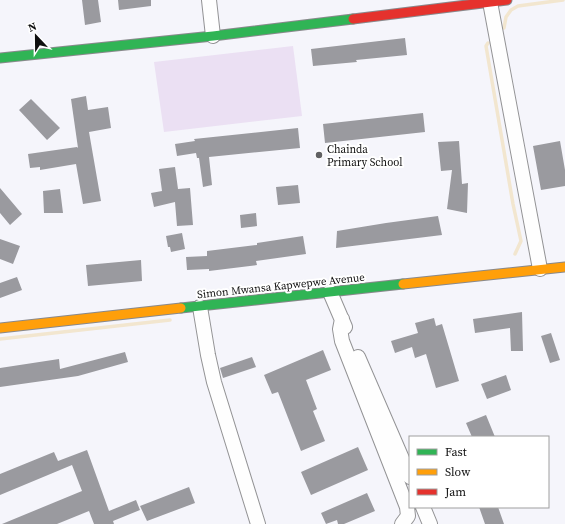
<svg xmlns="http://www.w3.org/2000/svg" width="565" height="524" font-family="'Source Serif 4',serif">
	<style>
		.pitch { fill: #ebe0f3 }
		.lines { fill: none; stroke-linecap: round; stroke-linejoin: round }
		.stream { stroke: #f2e6cf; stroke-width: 3.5 }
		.building { fill: #9a9a9f }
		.street-casing { stroke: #939395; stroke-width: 16 }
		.fast-casing { stroke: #89898c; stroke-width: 11 }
		.slow-casing { stroke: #89898c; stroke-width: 11 }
		.jam-casing { stroke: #89898c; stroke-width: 11 }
		.street { stroke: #fefefe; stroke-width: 14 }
		.fast { stroke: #30b455; stroke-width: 9 }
		.slow { stroke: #ff9f0a; stroke-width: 9 }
		.jam { stroke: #e5322d; stroke-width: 9 }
		.poi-dot { fill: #606062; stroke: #fff; stroke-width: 1.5 }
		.labels { text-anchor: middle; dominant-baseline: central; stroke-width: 4; stroke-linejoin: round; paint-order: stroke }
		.poi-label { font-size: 11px; fill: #0f0f0f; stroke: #fff; text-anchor: start }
		.street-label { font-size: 11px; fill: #0f0f0f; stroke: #fff }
	</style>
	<rect width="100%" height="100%" fill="#f5f5fb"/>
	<!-- pitch -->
	<path class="pitch" d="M 293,46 L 302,116 L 164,132 L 154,62 Z"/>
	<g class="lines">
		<!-- stream -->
		<path class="stream" d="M 504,28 L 506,17 L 511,10 L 518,6 L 563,0
			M 488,43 L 486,46 L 513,204 L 521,241 L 515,254
			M 0,339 L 170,320"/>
	</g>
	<!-- building -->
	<path class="building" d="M 82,0 L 98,0 L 101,22 L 85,25 Z
		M 118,0 L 151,0 L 151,6 L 119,10 Z
		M 405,38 L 407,55 L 356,60 L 357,62 L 313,66 L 311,49 Z
		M 86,96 L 88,110 L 108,107 L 111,128 L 89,132 L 101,201 L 83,204 L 76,164 L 40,170 L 40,167 L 30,168 L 28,154 L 77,147 L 78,148 L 71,99 Z
		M 31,99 L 60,128 L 47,140 L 19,110 Z
		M 423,113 L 425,132 L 325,143 L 323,124 Z
		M 298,128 L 300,148 L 209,157 L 212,185 L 203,187 L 199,158 L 197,158 L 196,153 L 177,156 L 175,144 L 195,141 L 194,139 Z
		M 459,141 L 462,184 L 468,183 L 467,213 L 447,209 L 452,170 L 441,171 L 438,142 Z
		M 560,141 L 565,170 L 565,186 L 541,190 L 533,146 Z
		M 175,167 L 178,189 L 190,188 L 193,225 L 177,226 L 175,202 L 154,207 L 151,193 L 162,191 L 159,169 Z
		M 298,185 L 300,203 L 278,205 L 276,187 Z
		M 0,188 L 22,214 L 10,225 L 0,213 Z
		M 60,189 L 63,213 L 44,213 L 43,191 Z
		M 256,213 L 257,226 L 241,228 L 240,215 Z
		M 438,216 L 442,235 L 336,248 L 337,231 L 386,223 Z
		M 182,233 L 185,249 L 171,252 L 170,247 L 168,247 L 166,236 Z
		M 303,236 L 306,254 L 256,261 L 257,265 L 209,271 L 209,269 L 187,270 L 186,257 L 207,256 L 207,251 L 257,245 L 257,243 Z
		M 0,239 L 20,246 L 13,264 L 0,259 Z
		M 141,260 L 142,281 L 88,286 L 86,265 Z
		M 17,277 L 22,290 L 0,298 L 0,283 Z
		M 522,312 L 523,351 L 511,351 L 510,328 L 475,333 L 473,319 Z
		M 434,318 L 436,326 L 442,324 L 459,381 L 436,388 L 426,354 L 415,358 L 412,347 L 395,353 L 391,341 L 418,333 L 415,323 Z
		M 551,333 L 560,360 L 550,363 L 541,336 Z
		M 323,350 L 331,370 L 306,380 L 317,409 L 313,411 L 325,441 L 301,451 L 278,392 L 272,394 L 264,375 Z
		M 125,352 L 128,362 L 78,376 L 0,387 L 0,368 L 59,359 L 60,369 Z
		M 252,357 L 256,367 L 223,378 L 220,368 Z
		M 506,375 L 511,390 L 487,399 L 481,384 Z
		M 486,415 L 495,437 L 472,437 L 466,423 Z
		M 358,447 L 368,470 L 311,495 L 301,472 Z
		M 87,450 L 109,511 L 136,500 L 140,510 L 113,521 L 114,524 L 94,524 L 89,511 L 57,524 L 2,524 L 82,491 L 72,465 L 0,495 L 0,474 L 54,452 L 58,461 Z
		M 189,487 L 195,503 L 147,521 L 140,506 Z
		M 367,493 L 375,511 L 344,524 L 338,524 L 337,520 L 326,524 L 321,513 Z
		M 479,507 L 498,507 L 504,524 L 485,524 Z"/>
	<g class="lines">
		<!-- street casing -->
		<g class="street-casing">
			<path id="street" d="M 209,0 L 213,36
				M 490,2 L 540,269
				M 330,292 L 345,327
				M 200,307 L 208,355 L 214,382 L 258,524
				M 342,319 L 340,329 L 342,341 L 407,507 L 408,516 L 402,524
				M 358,357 L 410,477
				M 423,507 L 430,524"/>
		</g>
		<!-- fast casing -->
		<g class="fast-casing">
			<path id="fast" d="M 0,58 L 213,36 L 353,19
				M 181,308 L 403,284"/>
		</g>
		<!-- slow casing -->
		<g class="slow-casing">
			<path id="slow" d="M 403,284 L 565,267
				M 0,328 L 181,308"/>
		</g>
		<!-- jam casing -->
		<g class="jam-casing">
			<path id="jam" d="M 353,19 L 507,0"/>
		</g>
		<!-- street -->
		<use href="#street" class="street"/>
		<!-- fast -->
		<use href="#fast" class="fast"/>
		<!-- slow -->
		<use href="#slow" class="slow"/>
		<!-- jam -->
		<use href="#jam" class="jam"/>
	</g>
	<!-- markers -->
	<circle class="poi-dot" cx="319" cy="155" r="4"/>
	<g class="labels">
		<!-- poi labels -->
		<g class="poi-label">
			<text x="327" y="149">Chainda<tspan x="327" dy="13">Primary School</tspan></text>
		</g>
		<!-- street labels -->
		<g class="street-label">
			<text transform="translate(281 286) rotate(-6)">Simon Mwansa Kapwepwe Avenue</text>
		</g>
	</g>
	<!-- legend -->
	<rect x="409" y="436" width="140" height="72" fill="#ffffff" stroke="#9f9f9f"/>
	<rect x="417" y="449" width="20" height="6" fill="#30b455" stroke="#9f9f9f"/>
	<text x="445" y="456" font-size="12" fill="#0f0f0f">Fast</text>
	<rect x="417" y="469" width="20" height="6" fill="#ff9f0a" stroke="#9f9f9f"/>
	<text x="445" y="476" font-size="12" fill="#0f0f0f">Slow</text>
	<rect x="417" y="489" width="20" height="6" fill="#e5322d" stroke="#9f9f9f"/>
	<text x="445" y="496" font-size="12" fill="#0f0f0f">Jam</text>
	<!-- north arrow -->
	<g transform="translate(36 36) rotate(338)" stroke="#ffffff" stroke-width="3" paint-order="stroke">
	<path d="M0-3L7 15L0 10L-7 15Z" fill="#0f0f0f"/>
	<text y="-6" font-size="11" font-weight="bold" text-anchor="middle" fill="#0f0f0f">N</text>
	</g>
</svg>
